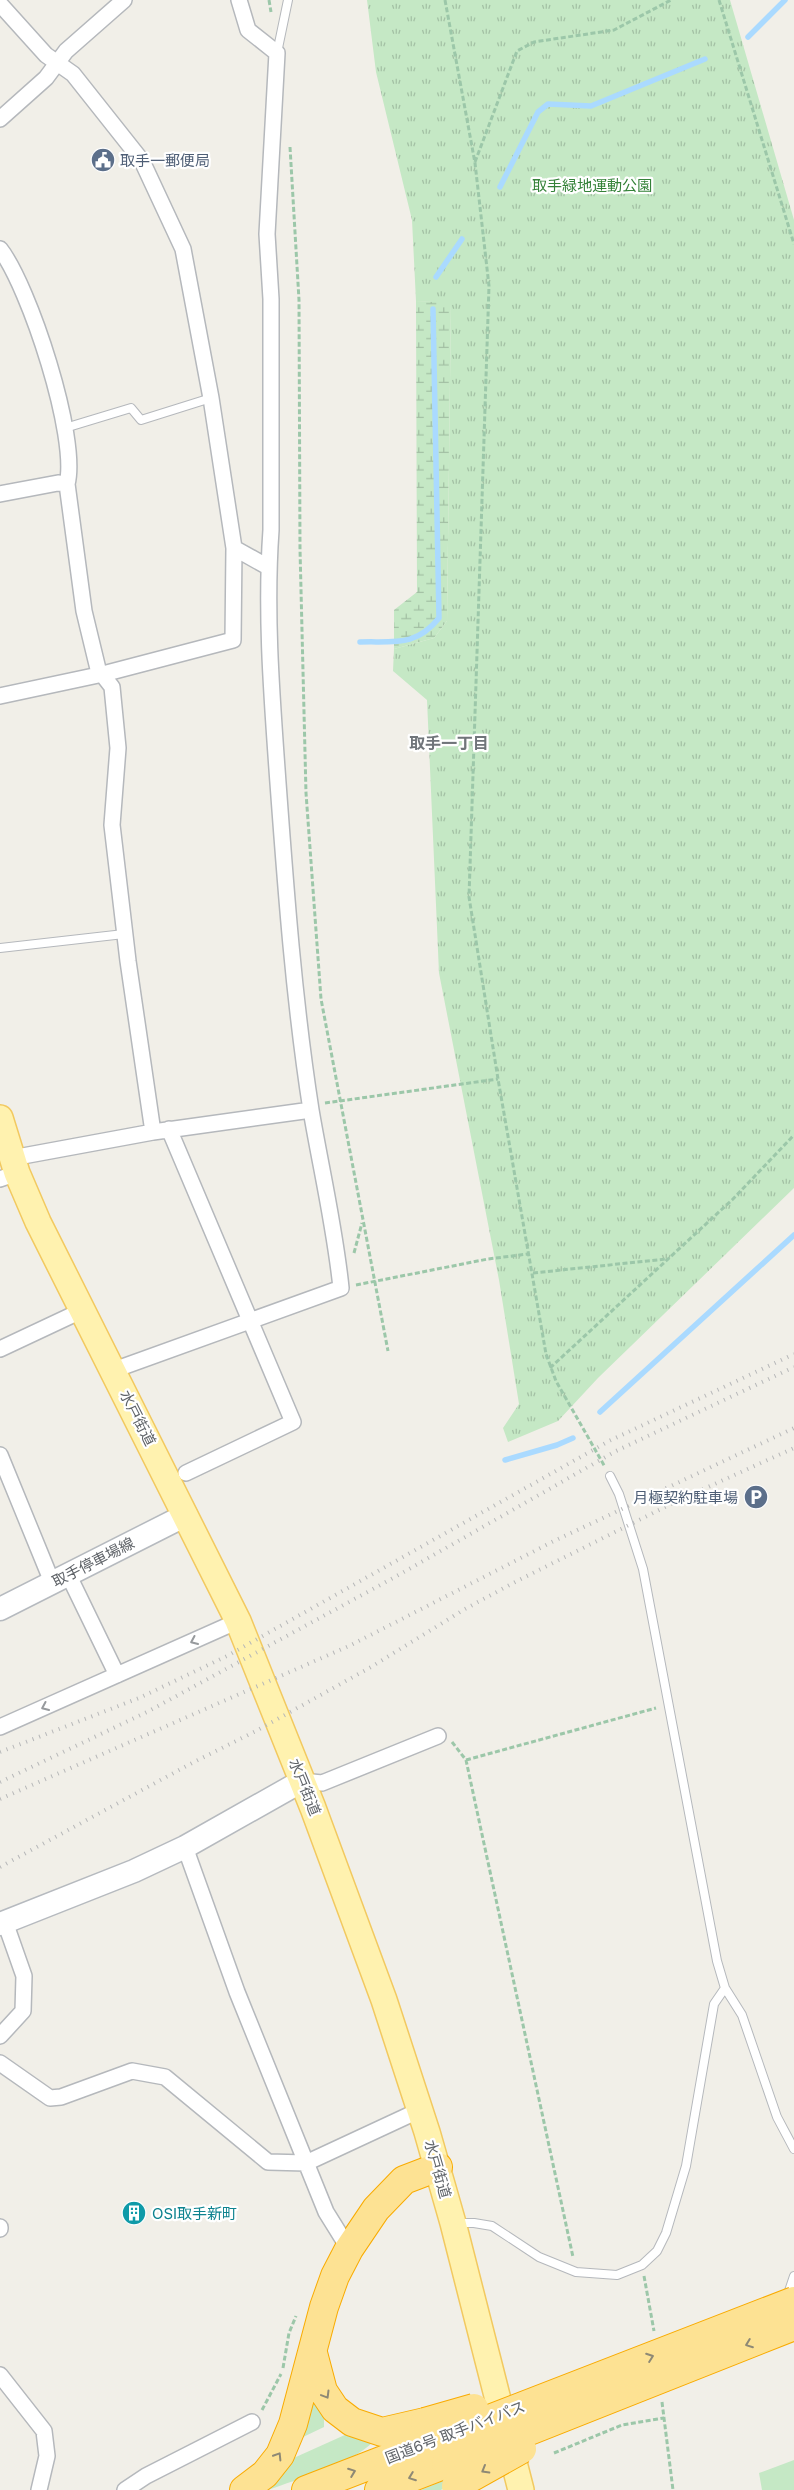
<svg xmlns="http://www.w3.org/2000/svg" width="794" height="2490" font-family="Inter,'Noto Sans JP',sans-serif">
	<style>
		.grass { fill: #c5e8c5 }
		.wetland { fill: url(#wetland-marsh) }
		.park { fill: url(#park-tufts) }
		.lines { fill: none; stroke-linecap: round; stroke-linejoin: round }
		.stream { stroke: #aadaff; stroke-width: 5.5 }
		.lane-casing { stroke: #b5b8bc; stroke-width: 10 }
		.street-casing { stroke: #b5b8bc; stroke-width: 18 }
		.secondary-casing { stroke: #b6babf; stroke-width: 25 }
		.primary-casing { stroke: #f2c960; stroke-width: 28 }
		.highway-casing { stroke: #f9ab00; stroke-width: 30 }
		.path { stroke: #9cc7a9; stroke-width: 3; stroke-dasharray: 5 2.5; stroke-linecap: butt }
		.lane { stroke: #fff; stroke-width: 8 }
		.street { stroke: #fff; stroke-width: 15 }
		.secondary { stroke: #fff; stroke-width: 22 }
		.primary { stroke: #fff2af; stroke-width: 25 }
		.highway { stroke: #fde293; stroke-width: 28 }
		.rail { stroke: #b6b7b8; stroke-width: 4; stroke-dasharray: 1 6; stroke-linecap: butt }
		.highway-bridge-casing { stroke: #f9ab00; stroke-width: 30; stroke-linecap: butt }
		.highway-bridge { stroke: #fde293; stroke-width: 28 }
		.oneway { stroke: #979a9d }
		.oneway2 { stroke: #8e8975 }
		.labels { text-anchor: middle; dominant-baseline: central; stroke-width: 4.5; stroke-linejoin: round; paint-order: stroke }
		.service-label { font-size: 15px; fill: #4e5e75; stroke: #fff; text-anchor: start }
		.park-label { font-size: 15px; fill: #348238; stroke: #fff }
		.street-label { font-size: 15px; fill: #5f6368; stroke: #fff }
		.culture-label { font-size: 15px; fill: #0d838f; stroke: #fff; text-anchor: start }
		.neighbourhood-label { font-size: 16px; font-weight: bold; fill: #70757a; stroke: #fff }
	</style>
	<defs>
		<pattern id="wetland-marsh" width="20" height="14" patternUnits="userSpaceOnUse" patternTransform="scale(1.25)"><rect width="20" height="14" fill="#c5e8c5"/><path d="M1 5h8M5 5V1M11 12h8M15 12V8" fill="none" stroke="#a3c0a4"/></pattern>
		<pattern id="park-tufts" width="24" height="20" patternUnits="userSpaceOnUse" patternTransform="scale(1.25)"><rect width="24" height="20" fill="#c5e8c5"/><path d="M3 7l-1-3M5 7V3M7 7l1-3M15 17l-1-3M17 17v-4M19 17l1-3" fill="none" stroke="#a3c0a4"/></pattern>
	</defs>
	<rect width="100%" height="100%" fill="#f1efe8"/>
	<!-- grass -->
	<path class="grass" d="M 314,2396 L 324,2413 L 324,2427 L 301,2438 Z
		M 347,2434 L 373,2442 C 351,2464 298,2479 268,2490 L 262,2490 L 287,2461 Z
		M 794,2460 L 794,2490 L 762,2490 L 759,2473 Z
		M 445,2480 L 447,2485 L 441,2490 L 421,2490 Z"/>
	<!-- wetland -->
	<path class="wetland" d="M 416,301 L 451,302 L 447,621 L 434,638 L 394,649 L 394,610 L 417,592 Z"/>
	<!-- park -->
	<path class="park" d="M 367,0 L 730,0 L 794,220 L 794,1188 L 598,1378 L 558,1421 L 508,1442 L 503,1428 L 519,1404 L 499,1280 L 439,973 L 427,700 L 393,671 L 394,649 L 434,638 L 447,621 L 451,303 L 416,301 L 412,220 L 376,72 Z"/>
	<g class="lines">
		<!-- stream -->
		<path class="stream" d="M 748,37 L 785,0
			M 500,187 L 538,112 L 548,104 L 591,106 L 705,59
			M 436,277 L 462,239
			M 360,642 C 394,641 416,647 439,618 L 433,309
			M 600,1412 L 794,1235
			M 505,1460 L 557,1445 L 573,1438"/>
		<!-- lane casing -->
		<g class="lane-casing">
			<path id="lane" d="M 277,53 L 288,0
				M 65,428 L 131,408 L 141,420 L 211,398
				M 0,948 L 124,934
				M 610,1476 L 619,1494 L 643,1569 L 717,1961 L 725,1988 L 742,2015 L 777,2117 L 794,2149
				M 456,2223 L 474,2223 L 492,2226 L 539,2257 L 576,2272 L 617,2275 L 642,2265 L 657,2251 L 666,2233 L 686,2166 L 714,2004 L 725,1988
				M 787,2297 L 794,2276"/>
		</g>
		<!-- street casing -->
		<g class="street-casing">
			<path id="street" d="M 0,4 L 46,55 L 73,74 L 142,161 L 183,249 L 211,398 L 234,548 L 233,640 L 103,674 L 0,696
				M 0,119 L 46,78 L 66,51 L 124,0
				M 0,249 C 29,286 79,438 67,484 L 84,611 L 98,669 L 112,687 L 118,748 L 112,825 L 128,961 L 153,1132
				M 0,494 L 58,483 L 67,484
				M 234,548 L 268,567
				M 169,1129 L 293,1422 L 186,1473
				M 12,1158 L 153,1132 L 311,1110
				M 0,1179 L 17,1173
				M 0,1349 L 83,1310
				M 114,1370 L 341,1288 C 335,1228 321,1169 311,1110 C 294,1001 286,892 278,783 C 272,699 265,614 271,530 L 271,299 L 267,234 L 277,53 L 248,30 L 239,0
				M 0,1455 L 52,1582
				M 68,1574 L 117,1675
				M 0,1727 L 238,1621
				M 302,1781 L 322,1783 L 438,1736
				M 185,1847 L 237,1992 L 326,2212 L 349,2249
				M 0,2036 L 23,2011 L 24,1976 L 5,1922
				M 0,2063 L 50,2098 L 61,2097 L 132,2071 L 165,2077 L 268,2162 L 306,2163 L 420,2110
				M 0,2227 L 0,2229
				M 0,2375 L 44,2431 L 47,2456 L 39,2490
				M 125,2490 L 146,2476 L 252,2422"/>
		</g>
		<!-- secondary casing -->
		<g class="secondary-casing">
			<path id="secondary" d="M 0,1609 L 186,1515
				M 0,1924 L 134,1871 L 185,1847 L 302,1781"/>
		</g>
		<!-- primary casing -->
		<g class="primary-casing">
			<path id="primary" d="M 0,1118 L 17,1173 L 38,1222 L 238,1621 L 313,1808 L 384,2000 L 427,2132 L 453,2223 L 521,2490"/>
		</g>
		<!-- highway casing -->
		<g class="highway-casing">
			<path id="highway" d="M 313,2353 L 323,2391 L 335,2409 L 352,2422 L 382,2432 L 425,2422
				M 244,2490 L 265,2474 L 280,2455 L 293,2424 L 324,2307 L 335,2276 L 349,2249 L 376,2209 L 404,2180 L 438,2167
				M 306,2490 L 435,2440
				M 379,2490 L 446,2464"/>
		</g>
		<!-- path -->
		<path class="path" d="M 269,0 L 271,12
			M 445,0 L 475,163 L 489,286 L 469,897 L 498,1079 L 546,1354 L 556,1381 L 605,1467
			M 719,0 L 794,244
			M 290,147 L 299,300 L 300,549 L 306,793 L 321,999 L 388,1351
			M 475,162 L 517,51 L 534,42 L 614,30 L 671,0
			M 325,1103 L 498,1079
			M 354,1253 L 362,1223
			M 533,1273 L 666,1259
			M 356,1285 L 488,1259 L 528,1254
			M 550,1368 L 733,1199 L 794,1135
			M 452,1742 L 466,1760 L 573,2257
			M 466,1760 L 656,1708
			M 644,2276 L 654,2331
			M 283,2368 L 289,2333 L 296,2316
			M 662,2402 L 673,2490
			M 262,2410 L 281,2374
			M 554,2453 L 622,2425 L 664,2418"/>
		<!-- lane -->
		<use href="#lane" class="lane"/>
		<!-- street -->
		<use href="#street" class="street"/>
		<!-- secondary -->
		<use href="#secondary" class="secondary"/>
		<!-- primary -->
		<use href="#primary" class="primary"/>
		<!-- highway -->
		<use href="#highway" class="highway"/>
		<!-- rail -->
		<path class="rail" d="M 0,1752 L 139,1698 L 227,1656 L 609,1441 L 794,1354
			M 0,1782 L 147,1712 L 395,1577 L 616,1451 L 794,1367
			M 0,1799 L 349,1646 L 554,1541 L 794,1428
			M 0,1867 L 192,1763 L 256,1731 L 371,1667 L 465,1609 L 517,1581 L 675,1502 L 794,1448"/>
		<!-- highway-bridge casing -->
		<g class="highway-bridge-casing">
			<path id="highway-bridge" d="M 425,2422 L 474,2408
				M 435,2440 L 794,2301
				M 446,2464 L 794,2326
				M 456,2486 L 522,2449"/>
		</g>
		<!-- highway-bridge -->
		<use href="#highway-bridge" class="highway-bridge"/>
	</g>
	<!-- one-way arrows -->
	<defs><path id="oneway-chevron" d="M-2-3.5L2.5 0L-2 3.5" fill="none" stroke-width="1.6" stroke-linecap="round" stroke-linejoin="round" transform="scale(1.25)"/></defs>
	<g class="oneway">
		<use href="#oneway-chevron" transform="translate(194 1641) rotate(156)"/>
		<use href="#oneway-chevron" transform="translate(45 1707) rotate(156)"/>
	</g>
	<g class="oneway2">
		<use href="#oneway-chevron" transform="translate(749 2344) rotate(159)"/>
		<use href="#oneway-chevron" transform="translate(650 2357) rotate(-20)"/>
		<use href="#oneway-chevron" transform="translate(326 2395) rotate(59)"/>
		<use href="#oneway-chevron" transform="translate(278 2456) rotate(-58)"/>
		<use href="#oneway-chevron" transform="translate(485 2470) rotate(150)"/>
		<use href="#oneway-chevron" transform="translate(352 2472) rotate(-21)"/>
		<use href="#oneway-chevron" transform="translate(412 2477) rotate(159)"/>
	</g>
	<!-- icons -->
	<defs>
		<g id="civic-disc" transform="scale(1.25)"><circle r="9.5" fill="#5c6f8a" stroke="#fff"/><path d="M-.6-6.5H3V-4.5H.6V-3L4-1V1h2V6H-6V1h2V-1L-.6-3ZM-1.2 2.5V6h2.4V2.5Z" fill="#fff"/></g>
		<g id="parking-disc" transform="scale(1.25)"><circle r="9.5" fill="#5c6f8a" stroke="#fff"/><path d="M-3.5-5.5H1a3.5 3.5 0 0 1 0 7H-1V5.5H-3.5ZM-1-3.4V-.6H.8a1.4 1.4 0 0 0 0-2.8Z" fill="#fff"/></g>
		<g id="building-disc" transform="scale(1.25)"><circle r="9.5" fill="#0f9aa8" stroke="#fff"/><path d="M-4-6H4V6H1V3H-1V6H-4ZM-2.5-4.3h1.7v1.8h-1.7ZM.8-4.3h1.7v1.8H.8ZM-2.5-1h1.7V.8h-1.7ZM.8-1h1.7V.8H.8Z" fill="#fff"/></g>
	</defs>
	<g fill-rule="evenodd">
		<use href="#civic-disc" x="103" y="160"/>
		<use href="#parking-disc" x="756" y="1497"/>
		<use href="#building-disc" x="134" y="2213"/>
	</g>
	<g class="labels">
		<!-- service labels -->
		<g class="service-label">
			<text x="120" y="160">取手一郵便局</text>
			<text x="738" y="1497" text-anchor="end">月極契約駐車場</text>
		</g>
		<!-- park labels -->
		<g class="park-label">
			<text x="592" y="185">取手緑地運動公園</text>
		</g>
		<!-- street labels -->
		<g class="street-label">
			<text transform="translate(138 1418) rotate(63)">水戸街道</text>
			<text transform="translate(93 1562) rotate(-27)">取手停車場線</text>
			<text transform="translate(305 1787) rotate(68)">水戸街道</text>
			<text transform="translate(438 2169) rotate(74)">水戸街道</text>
			<text transform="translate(455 2432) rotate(-21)">国道6号 取手バイパス</text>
		</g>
		<!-- culture labels -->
		<g class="culture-label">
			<text x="152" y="2213">OSI取手新町</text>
		</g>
		<!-- neighbourhood labels -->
		<g class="neighbourhood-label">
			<text x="449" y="743">取手一丁目</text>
		</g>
	</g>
</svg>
